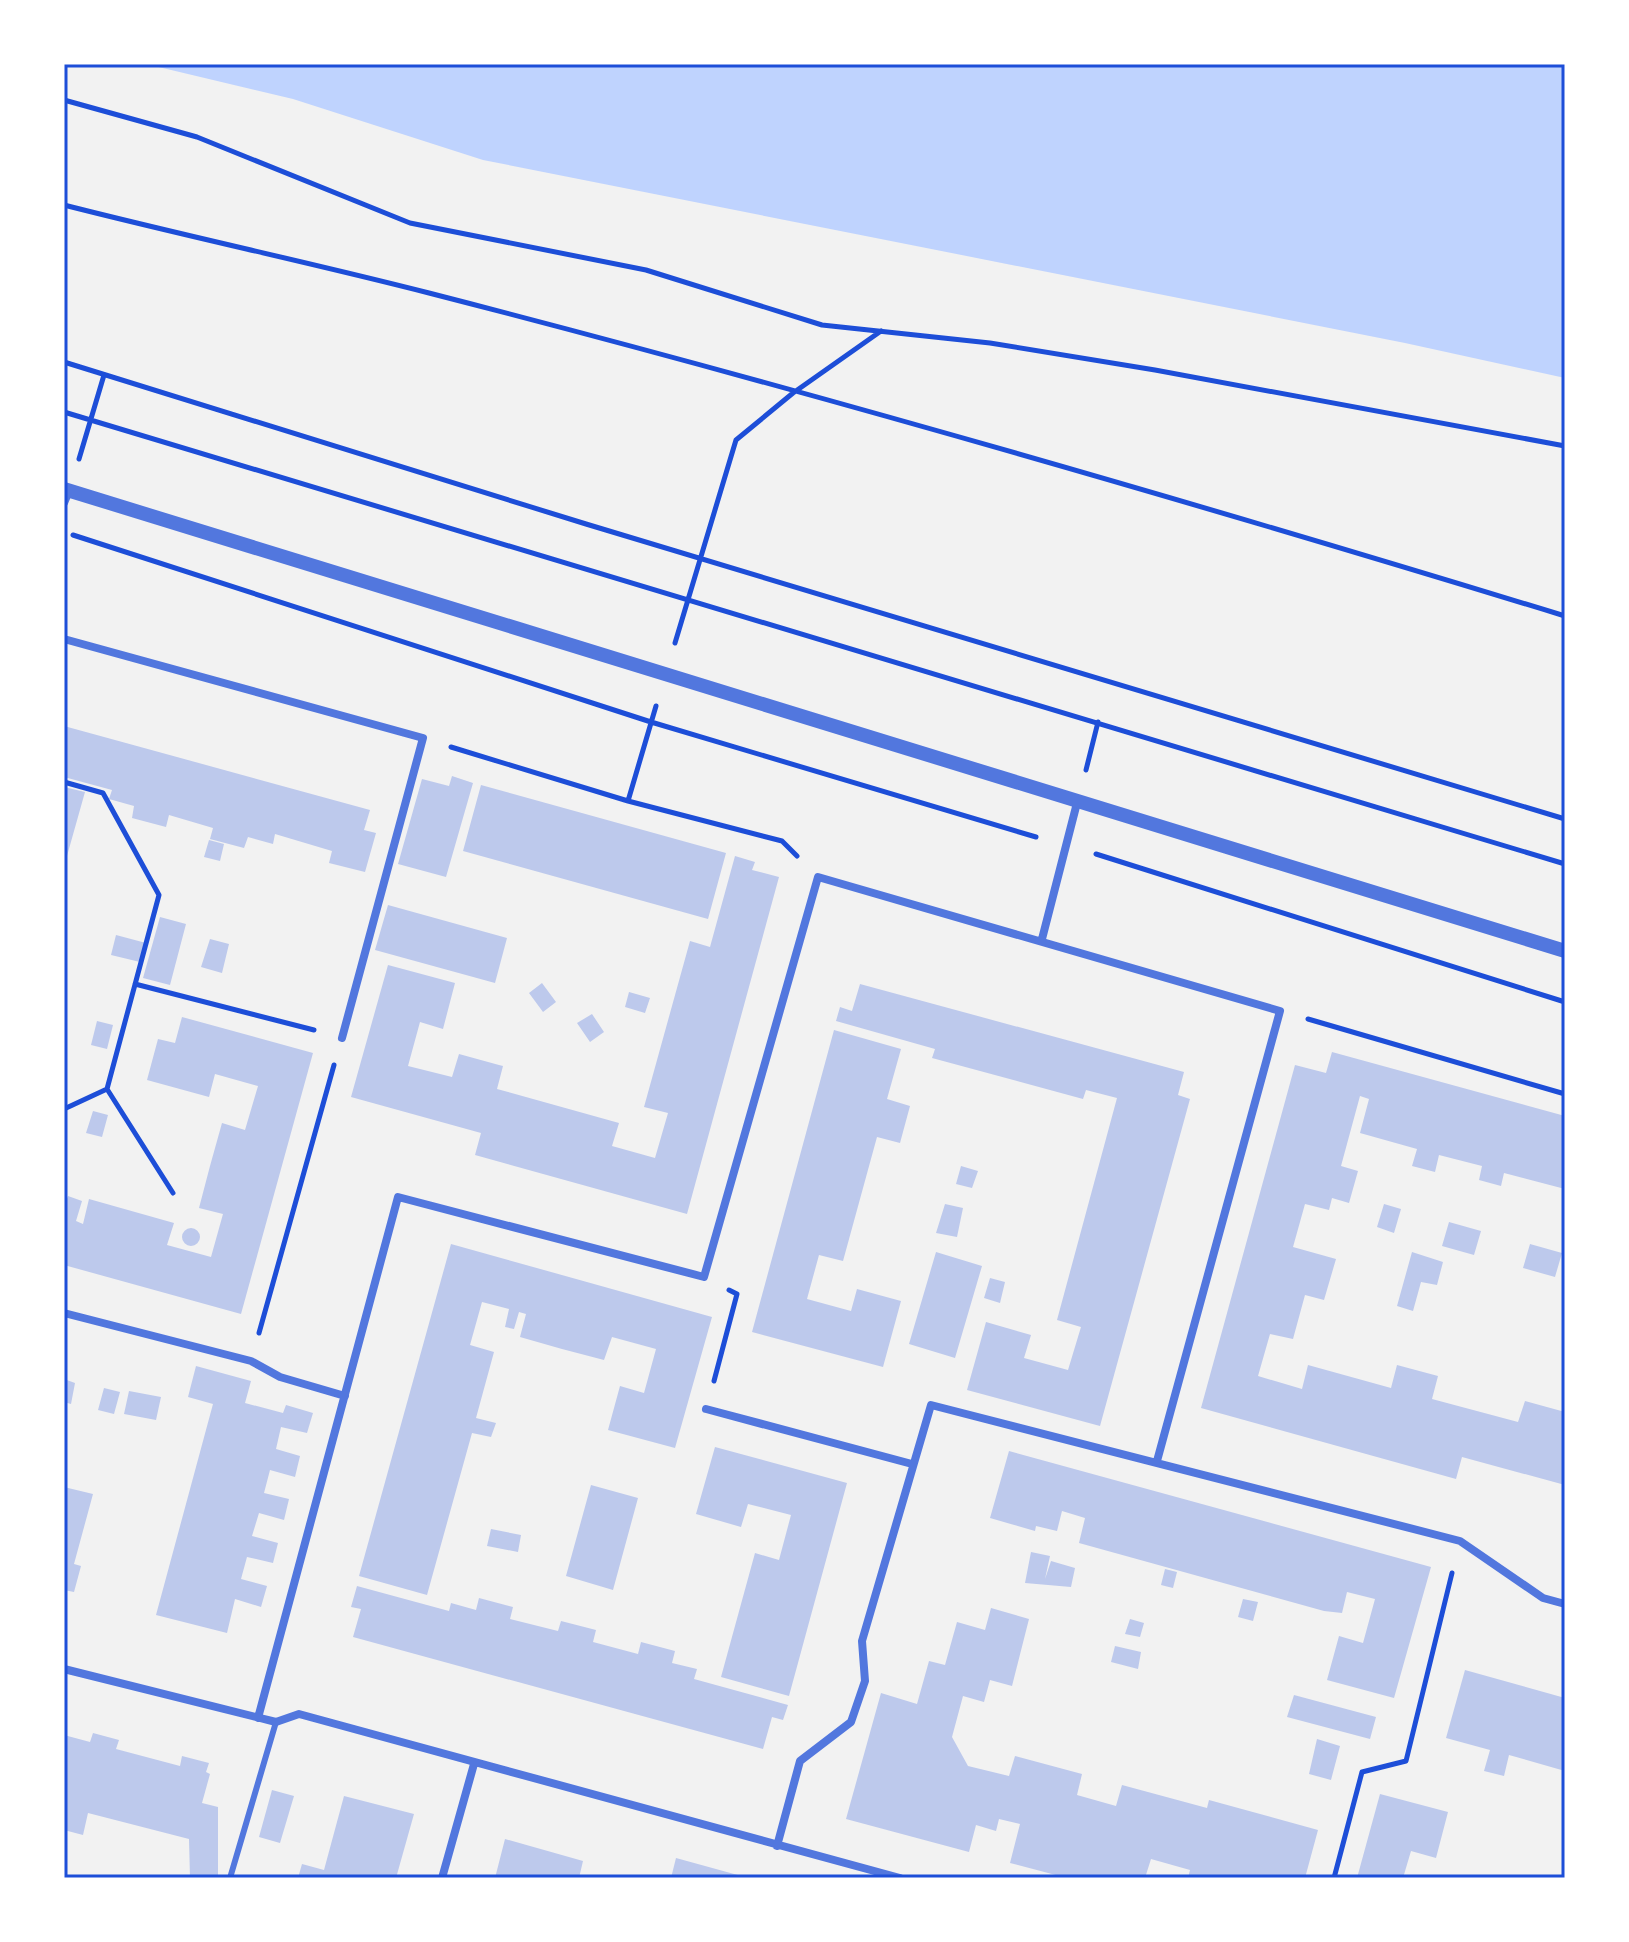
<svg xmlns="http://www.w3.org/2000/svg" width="1629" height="1942" font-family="'DejaVu Sans',sans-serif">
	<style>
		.water { fill: #bfd3fe }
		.building { fill: #bdc9ec }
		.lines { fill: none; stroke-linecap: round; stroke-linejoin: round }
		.path { stroke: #1d4ed8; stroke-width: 5 }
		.service { stroke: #5277de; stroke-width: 6 }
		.minor { stroke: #5277de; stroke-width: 8 }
		.tertiary { stroke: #5277de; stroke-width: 14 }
		.neatline { fill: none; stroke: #1d4ed8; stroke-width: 3 }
	</style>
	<rect width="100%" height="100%" fill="#f2f2f2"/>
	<!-- water -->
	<path class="water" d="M 146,64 L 1565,64 L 1565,378 L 1405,343 L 483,160 L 293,99 Z"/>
	<!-- building -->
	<path class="building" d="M 64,726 L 370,810 L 364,830 L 376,833 L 365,872 L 329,863 L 332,851 L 275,834 L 273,844 L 248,837 L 244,848 L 210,839 L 213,828 L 169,815 L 166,827 L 132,818 L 134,806 L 109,799 L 112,790 L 64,777 Z
		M 452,776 L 473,783 L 446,877 L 398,864 L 422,779 L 449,786 Z
		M 481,785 L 726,853 L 708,919 L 463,851 Z
		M 64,787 L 85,792 L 65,863 L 64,863 Z
		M 209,840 L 224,844 L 220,861 L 204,857 Z
		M 735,856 L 755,862 L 752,870 L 779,877 L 687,1214 L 475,1155 L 481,1133 L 351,1097 L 388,965 L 455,983 L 443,1029 L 420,1022 L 408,1066 L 452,1077 L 459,1054 L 499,1065 L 503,1066 L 497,1089 L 619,1123 L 612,1146 L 655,1158 L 668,1113 L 644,1107 L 690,941 L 710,947 Z
		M 388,905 L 507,938 L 495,983 L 375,950 Z
		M 160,917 L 186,924 L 170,985 L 143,978 Z
		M 116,935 L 146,943 L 140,962 L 111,955 Z
		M 210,939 L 229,944 L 222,973 L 201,967 Z
		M 542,983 L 556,1002 L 543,1012 L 529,993 Z
		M 860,984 L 1184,1072 L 1178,1095 L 1190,1099 L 1100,1426 L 967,1390 L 986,1322 L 1031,1335 L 1024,1358 L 1068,1370 L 1081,1327 L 1057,1320 L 1117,1098 L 1086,1090 L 1083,1099 L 932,1058 L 935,1049 L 836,1021 L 840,1007 L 852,1011 Z
		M 629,992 L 650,998 L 645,1013 L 625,1007 Z
		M 592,1014 L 604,1032 L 590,1042 L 577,1023 Z
		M 182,1017 L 313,1053 L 241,1314 L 64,1265 L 64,1207 L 68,1196 L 82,1201 L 76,1221 L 83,1224 L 89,1199 L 174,1223 L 167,1245 L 211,1257 L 223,1214 L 199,1208 L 210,1166 L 222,1123 L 245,1130 L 258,1086 L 215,1074 L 209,1097 L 147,1080 L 158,1039 L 175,1043 Z
		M 97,1021 L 113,1025 L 107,1049 L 91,1045 Z
		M 834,1030 L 901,1049 L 887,1099 L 910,1106 L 900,1143 L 877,1137 L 843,1261 L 819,1255 L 807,1299 L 851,1311 L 857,1289 L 901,1301 L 883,1367 L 752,1332 Z
		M 1332,1052 L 1565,1116 L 1565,1189 L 1504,1173 L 1501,1186 L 1479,1180 L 1482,1166 L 1439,1155 L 1435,1172 L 1412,1166 L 1417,1149 L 1360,1133 L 1369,1099 L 1360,1096 L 1341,1166 L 1358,1171 L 1349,1203 L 1332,1198 L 1329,1210 L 1305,1204 L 1293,1247 L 1336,1259 L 1324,1300 L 1305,1295 L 1293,1339 L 1270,1334 L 1258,1376 L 1302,1389 L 1308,1365 L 1391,1388 L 1397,1365 L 1438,1376 L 1432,1399 L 1518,1422 L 1525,1401 L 1565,1412 L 1565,1485 L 1462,1457 L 1456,1479 L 1201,1408 L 1295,1065 L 1326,1073 Z
		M 93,1111 L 108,1115 L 102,1137 L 86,1133 Z
		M 961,1166 L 978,1171 L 972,1188 L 956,1184 Z
		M 945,1204 L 963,1208 L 957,1237 L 936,1233 Z
		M 1384,1204 L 1401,1209 L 1394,1233 L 1377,1227 Z
		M 1449,1222 L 1481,1231 L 1474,1255 L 1442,1246 Z
		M182 1237a9 9 0 1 1 18 0a9 9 0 1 1-18 0Z
		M 451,1244 L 712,1317 L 675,1448 L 608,1430 L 620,1386 L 644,1393 L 656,1349 L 612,1337 L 604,1360 L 562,1349 L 520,1337 L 526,1314 L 519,1312 L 514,1329 L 505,1327 L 509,1309 L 482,1302 L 470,1345 L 494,1352 L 476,1418 L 496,1423 L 491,1437 L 472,1433 L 427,1595 L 359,1576 Z
		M 1530,1244 L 1562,1253 L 1555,1277 L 1523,1268 Z
		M 936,1252 L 982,1266 L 955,1358 L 909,1344 Z
		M 1412,1252 L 1443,1262 L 1437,1285 L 1421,1282 L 1413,1311 L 1397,1306 Z
		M 990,1278 L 1005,1282 L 1000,1303 L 984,1298 Z
		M 196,1366 L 251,1381 L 245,1403 L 283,1413 L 286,1405 L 313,1413 L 307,1433 L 281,1427 L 276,1449 L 300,1456 L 295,1477 L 270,1470 L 264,1493 L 289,1499 L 284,1520 L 259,1513 L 252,1536 L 278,1543 L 273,1563 L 247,1557 L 241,1579 L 267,1586 L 261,1607 L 235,1599 L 227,1633 L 156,1615 L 213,1404 L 188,1397 Z
		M 64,1379 L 75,1383 L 71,1404 L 64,1402 Z
		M 104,1388 L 120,1392 L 114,1414 L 98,1410 Z
		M 129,1391 L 161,1397 L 156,1420 L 124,1414 Z
		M 715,1447 L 847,1483 L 789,1696 L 721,1677 L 755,1553 L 779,1560 L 791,1515 L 748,1504 L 741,1527 L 696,1514 Z
		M 1009,1451 L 1431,1567 L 1394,1698 L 1327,1680 L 1339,1636 L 1363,1643 L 1375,1599 L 1347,1592 L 1342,1613 L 1324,1611 L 1079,1543 L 1085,1518 L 1062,1511 L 1057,1531 L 1036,1526 L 1035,1531 L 990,1518 Z
		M 591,1485 L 638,1498 L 613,1590 L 566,1576 Z
		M 64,1487 L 93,1494 L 74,1564 L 81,1566 L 74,1592 L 64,1590 Z
		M 491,1529 L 521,1535 L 518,1552 L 487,1546 Z
		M 1031,1552 L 1050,1556 L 1045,1579 L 1051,1561 L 1075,1568 L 1071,1587 L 1025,1583 Z
		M 1165,1569 L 1177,1572 L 1173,1588 L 1161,1585 Z
		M 357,1586 L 449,1611 L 451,1603 L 476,1610 L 479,1598 L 513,1607 L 510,1619 L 558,1631 L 561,1621 L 596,1630 L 593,1642 L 638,1654 L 641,1642 L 675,1651 L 672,1663 L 697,1669 L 694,1679 L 788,1705 L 783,1720 L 772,1717 L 763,1749 L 353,1637 L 361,1609 L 351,1607 Z
		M 1243,1599 L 1258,1602 L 1253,1621 L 1238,1617 Z
		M 991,1608 L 1029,1619 L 1012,1686 L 990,1680 L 984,1702 L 963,1696 L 952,1737 L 968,1766 L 1009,1776 L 1015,1756 L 1082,1774 L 1077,1795 L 1116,1806 L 1122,1785 L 1207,1808 L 1209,1800 L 1318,1830 L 1305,1878 L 1188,1878 L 1190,1870 L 1151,1859 L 1145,1878 L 1067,1878 L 1010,1863 L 1020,1824 L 999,1819 L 996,1831 L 976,1825 L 969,1852 L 846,1819 L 881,1693 L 917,1704 L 929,1661 L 945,1665 L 957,1622 L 985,1630 Z
		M 1130,1619 L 1144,1623 L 1140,1637 L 1125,1634 Z
		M 1115,1646 L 1141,1652 L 1138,1669 L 1111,1662 Z
		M 1465,1670 L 1565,1698 L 1565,1771 L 1509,1755 L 1504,1776 L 1484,1771 L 1490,1750 L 1446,1738 Z
		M 1294,1695 L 1376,1717 L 1370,1739 L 1287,1717 Z
		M 93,1733 L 119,1740 L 116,1749 L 180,1766 L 182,1756 L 209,1763 L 206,1772 L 210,1774 L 202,1803 L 218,1807 L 218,1878 L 190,1878 L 189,1839 L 88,1813 L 83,1835 L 64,1830 L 64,1735 L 90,1742 Z
		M 1317,1739 L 1340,1746 L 1331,1780 L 1309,1774 Z
		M 272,1790 L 294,1796 L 280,1843 L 259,1837 Z
		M 1380,1794 L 1448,1812 L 1436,1858 L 1411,1851 L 1403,1878 L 1357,1878 Z
		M 344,1796 L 414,1814 L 396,1878 L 298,1878 L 302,1864 L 324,1870 Z
		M 505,1839 L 583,1861 L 579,1878 L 495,1878 Z
		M 676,1858 L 745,1877 L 745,1878 L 671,1878 Z"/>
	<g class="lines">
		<!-- path -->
		<path class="path" d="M 64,100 L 197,137 L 410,223 L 646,270 L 822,325 L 990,343 L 1155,370 L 1565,446
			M 64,205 C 185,236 308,262 429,293 C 810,391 1189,501 1565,616
			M 64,362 L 586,524 L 1565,819
			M 64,412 L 1565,864
			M 79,459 L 104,375
			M 73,535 L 651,722 L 1036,837
			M 675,643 L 736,440 L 793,393 L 881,331
			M 451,747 L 628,801 L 782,841 L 797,856
			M 1086,770 L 1098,722
			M 64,782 L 103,793 L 159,895 L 107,1089 L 64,1109
			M 628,801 L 656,706
			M 1096,854 L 1565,1002
			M 135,984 L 314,1030
			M 1308,1019 L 1565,1094
			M 107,1089 L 173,1193
			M 259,1333 L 334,1065
			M 714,1381 L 737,1294 L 729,1290
			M 1334,1878 L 1362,1772 L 1406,1761 L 1452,1573"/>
		<!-- service -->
		<path class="service" d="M 230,1878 L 276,1722"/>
		<!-- minor -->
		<path class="minor" d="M 64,503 L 69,491
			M 64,639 L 423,738 L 342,1038
			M 1042,939 L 1078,799
			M 64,1313 L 251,1361 L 280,1377 L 345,1396
			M 706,1409 L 912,1464
			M 64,1669 L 276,1722 L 299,1714 L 900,1878
			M 258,1718 L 398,1197 L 704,1277 L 818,877 L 1280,1011 L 1157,1461
			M 777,1846 L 800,1761 L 851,1722 L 865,1681 L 862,1641 L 931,1405 L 1460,1541 L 1543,1598 L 1565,1604
			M 442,1878 L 474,1764"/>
		<!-- tertiary -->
		<path class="tertiary" d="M 64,489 L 1565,951"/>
	</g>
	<!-- border -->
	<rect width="1629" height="1942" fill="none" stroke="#ffffff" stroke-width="132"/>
	<rect x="66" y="66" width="1497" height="1810" class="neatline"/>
</svg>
